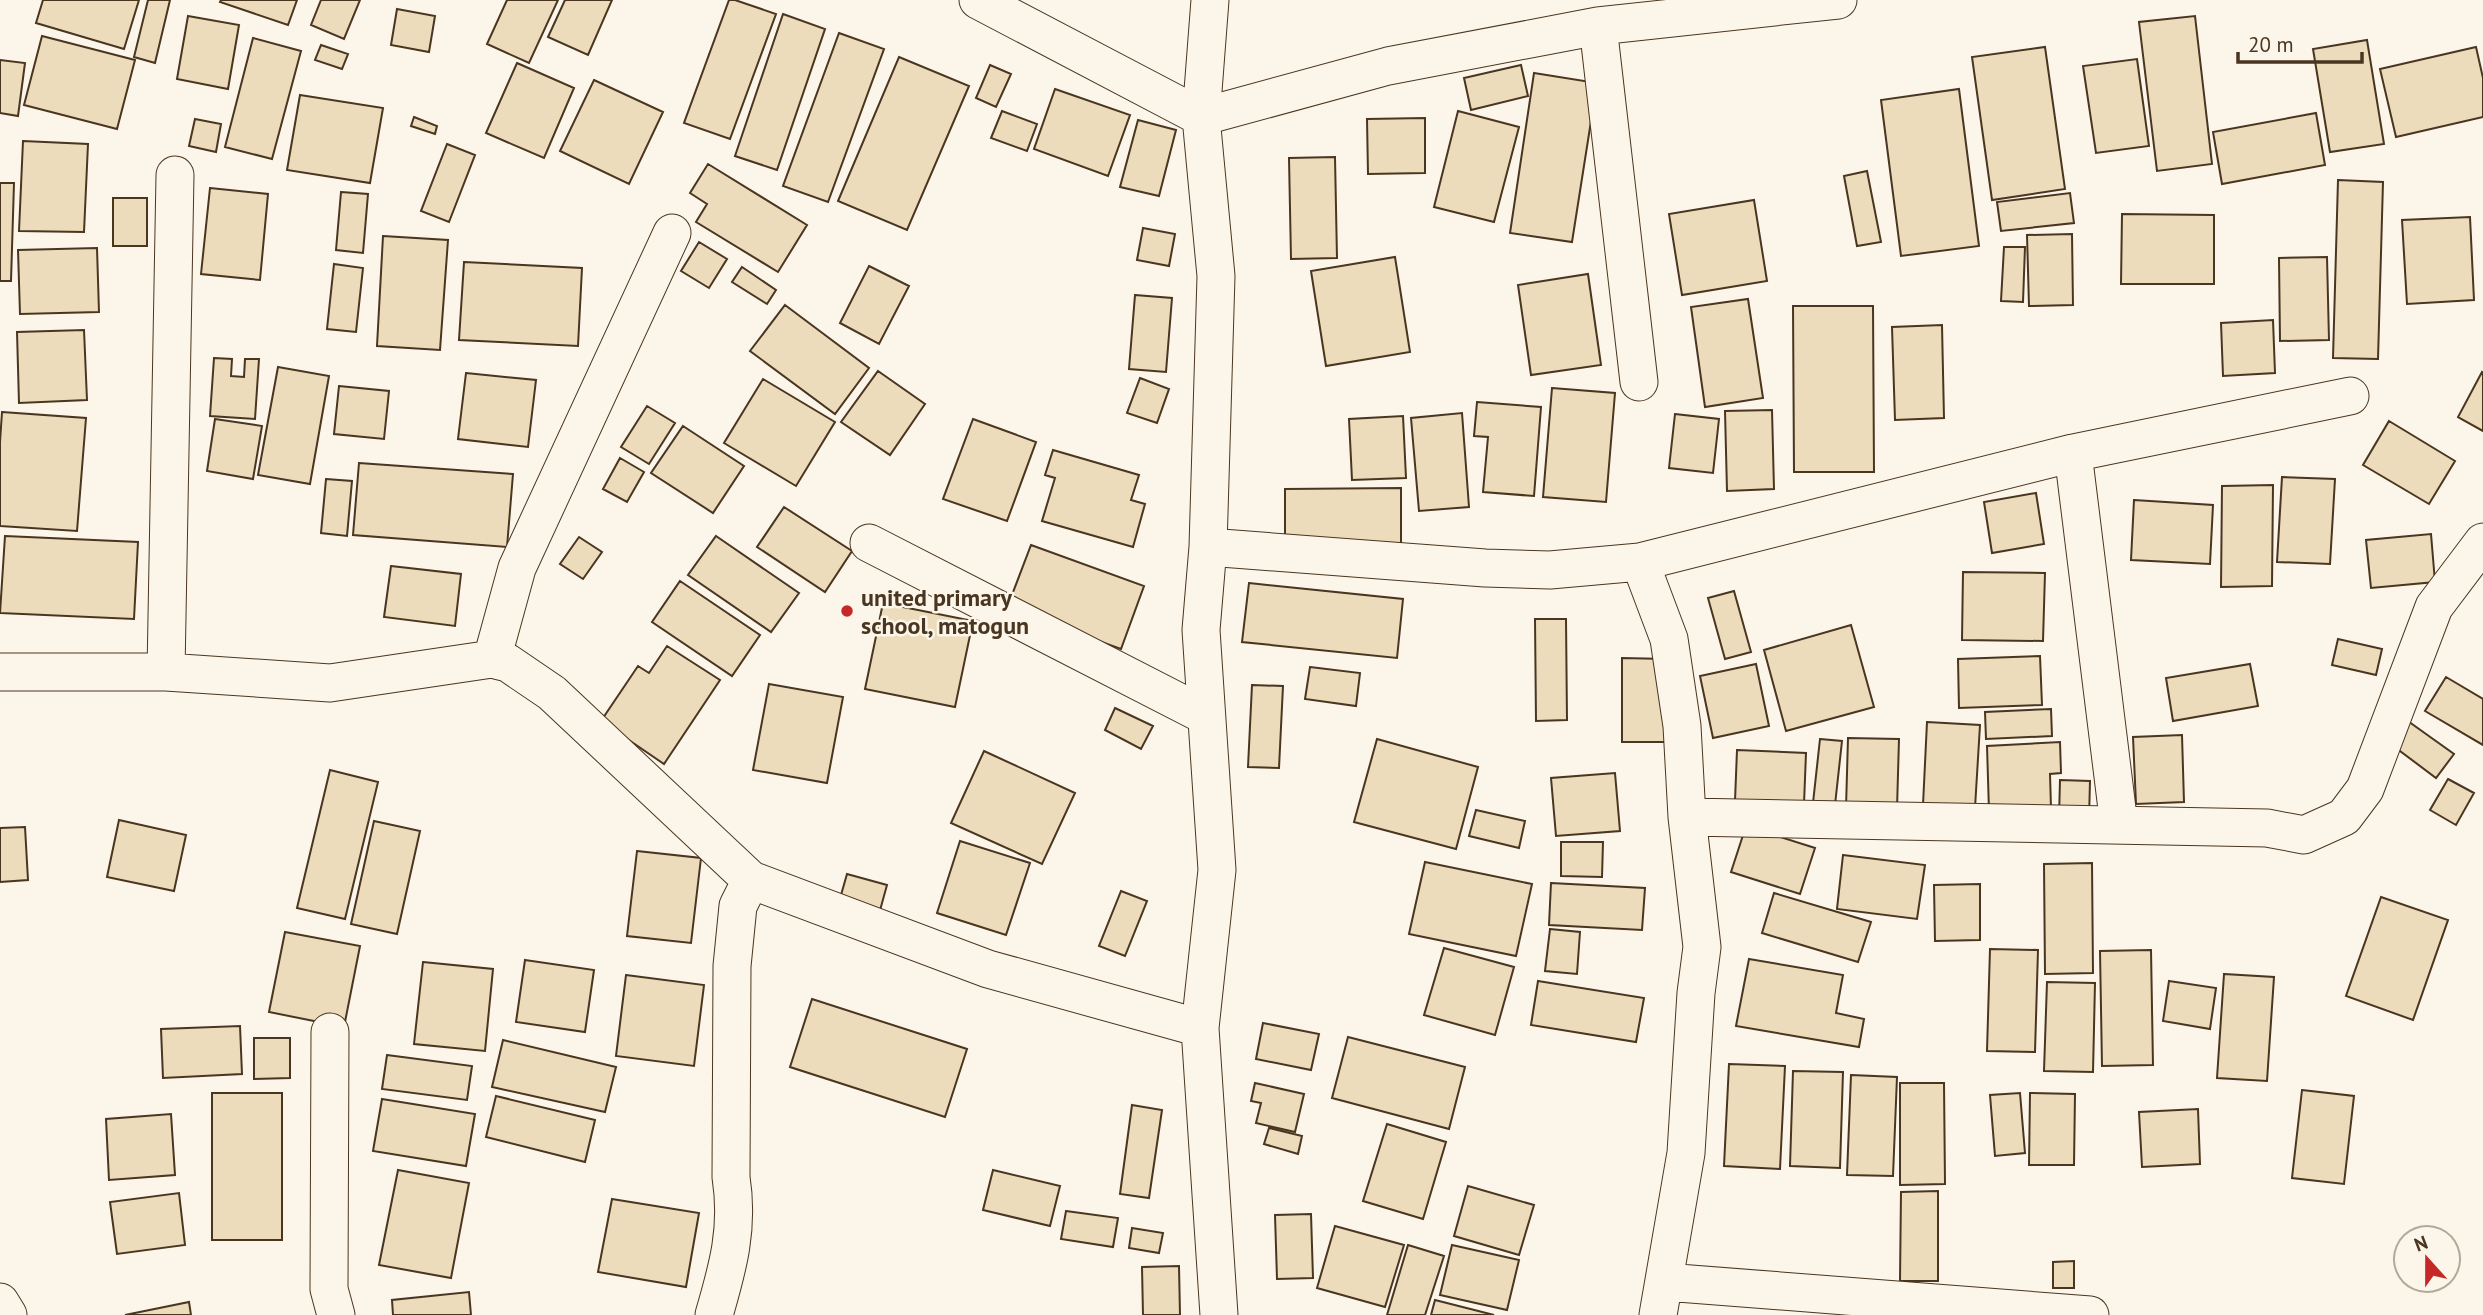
<svg xmlns="http://www.w3.org/2000/svg" width="2483" height="1315" font-family="'PT Sans',sans-serif">
	<style>
		.building { fill: #ecdcbc; stroke: #4a3520; stroke-width: 2 }
		.lines { fill: none; stroke-linecap: round; stroke-linejoin: round }
		.minor-casing { stroke: #4a3520; stroke-width: 39 }
		.minor { stroke: #fbf6e9; stroke-width: 37 }
		.poi-dot { fill: #c62828; stroke: #fbf6e9; stroke-width: 2.5 }
		.labels { text-anchor: middle; dominant-baseline: central; stroke-width: 5; stroke-linejoin: round; paint-order: stroke }
		.poi-label { font-size: 24px; font-weight: bold; fill: #4a3520; stroke: #fbf6e9; text-anchor: start }
	</style>
	<rect width="100%" height="100%" fill="#fbf6e9"/>
	<!-- building -->
	<path class="building" d="M 43,0 L 139,0 L 124,49 L 36,23 Z
		M 148,0 L 170,0 L 155,63 L 134,57 Z
		M 221,0 L 297,0 L 288,25 L 220,2 Z
		M 321,0 L 360,0 L 344,39 L 311,25 Z
		M 507,0 L 558,0 L 529,63 L 487,44 Z
		M 565,0 L 612,0 L 588,55 L 548,37 Z
		M 729,0 L 735,0 L 776,14 L 730,139 L 684,123 Z
		M 397,9 L 435,16 L 429,52 L 391,45 Z
		M 783,14 L 825,29 L 777,170 L 735,156 Z
		M 188,16 L 239,25 L 228,89 L 177,79 Z
		M 2195,16 L 2212,164 L 2157,171 L 2139,22 Z
		M 839,33 L 884,49 L 828,202 L 783,186 Z
		M 42,36 L 135,60 L 117,129 L 24,105 Z
		M 253,38 L 301,51 L 272,159 L 225,147 Z
		M 2367,40 L 2384,144 L 2330,152 L 2313,49 Z
		M 321,45 L 348,54 L 342,69 L 315,60 Z
		M 2045,47 L 2065,189 L 1992,200 L 1972,57 Z
		M 2476,47 L 2483,78 L 2483,117 L 2396,137 L 2380,69 Z
		M 899,57 L 969,86 L 907,230 L 838,201 Z
		M 2137,59 L 2149,146 L 2096,153 L 2083,66 Z
		M 0,60 L 25,63 L 18,116 L 0,113 Z
		M 517,63 L 574,88 L 544,158 L 486,133 Z
		M 990,65 L 1011,74 L 996,107 L 976,98 Z
		M 1521,65 L 1528,96 L 1471,110 L 1464,78 Z
		M 1534,73 L 1597,83 L 1572,242 L 1510,233 Z
		M 594,80 L 663,112 L 629,184 L 560,151 Z
		M 1055,89 L 1130,115 L 1108,176 L 1034,149 Z
		M 1959,89 L 1979,246 L 1901,256 L 1881,100 Z
		M 300,95 L 383,108 L 370,183 L 287,170 Z
		M 1002,111 L 1037,124 L 1027,151 L 991,138 Z
		M 1458,111 L 1519,127 L 1494,222 L 1434,207 Z
		M 2316,113 L 2325,165 L 2222,184 L 2213,132 Z
		M 414,117 L 437,126 L 435,134 L 411,126 Z
		M 1425,118 L 1425,173 L 1368,174 L 1367,119 Z
		M 195,119 L 221,124 L 216,152 L 189,146 Z
		M 1138,120 L 1176,130 L 1159,196 L 1120,187 Z
		M 23,141 L 88,144 L 84,232 L 19,231 Z
		M 447,144 L 475,155 L 449,222 L 421,211 Z
		M 1335,157 L 1337,258 L 1291,259 L 1289,158 Z
		M 708,164 L 807,225 L 778,272 L 696,222 L 707,204 L 690,193 Z
		M 1867,171 L 1881,242 L 1857,246 L 1844,176 Z
		M 2338,180 L 2383,182 L 2378,359 L 2333,358 Z
		M 0,183 L 14,183 L 11,281 L 0,281 Z
		M 210,188 L 268,194 L 260,280 L 201,274 Z
		M 341,192 L 368,194 L 363,253 L 336,250 Z
		M 2070,193 L 2074,223 L 2001,231 L 1997,202 Z
		M 113,198 L 147,198 L 147,246 L 113,246 Z
		M 1754,200 L 1767,281 L 1682,295 L 1669,214 Z
		M 2122,214 L 2214,215 L 2214,284 L 2121,284 Z
		M 2470,217 L 2474,300 L 2407,304 L 2402,220 Z
		M 1143,228 L 1175,234 L 1169,266 L 1137,260 Z
		M 2072,234 L 2073,305 L 2029,306 L 2027,235 Z
		M 383,236 L 448,240 L 440,350 L 377,346 Z
		M 699,242 L 727,259 L 709,288 L 681,271 Z
		M 2004,247 L 2025,247 L 2023,302 L 2001,301 Z
		M 97,248 L 99,312 L 20,314 L 18,250 Z
		M 1395,257 L 1410,352 L 1326,366 L 1311,271 Z
		M 2327,257 L 2329,340 L 2280,341 L 2279,258 Z
		M 464,262 L 582,268 L 578,346 L 459,340 Z
		M 334,264 L 363,268 L 356,332 L 327,329 Z
		M 869,266 L 909,286 L 879,344 L 840,323 Z
		M 742,267 L 776,290 L 767,304 L 732,282 Z
		M 1588,274 L 1601,365 L 1531,375 L 1518,285 Z
		M 1135,295 L 1172,298 L 1166,372 L 1129,369 Z
		M 1748,299 L 1763,398 L 1705,407 L 1691,307 Z
		M 785,305 L 869,368 L 835,414 L 750,351 Z
		M 1793,306 L 1873,306 L 1874,472 L 1794,472 Z
		M 2273,320 L 2275,373 L 2223,376 L 2221,323 Z
		M 1942,325 L 1944,418 L 1895,420 L 1892,327 Z
		M 84,330 L 87,400 L 19,403 L 17,332 Z
		M 214,358 L 232,359 L 231,376 L 244,377 L 245,359 L 259,359 L 255,419 L 210,416 Z
		M 278,367 L 329,376 L 310,484 L 258,475 Z
		M 878,371 L 925,404 L 890,455 L 841,422 Z
		M 2482,372 L 2483,373 L 2483,431 L 2458,417 Z
		M 466,373 L 536,380 L 528,447 L 458,439 Z
		M 1140,378 L 1169,389 L 1157,423 L 1127,413 Z
		M 763,379 L 835,422 L 796,486 L 724,443 Z
		M 339,386 L 389,391 L 384,439 L 334,434 Z
		M 1552,388 L 1615,393 L 1606,502 L 1543,497 Z
		M 1477,402 L 1541,407 L 1534,496 L 1483,492 L 1488,437 L 1474,436 Z
		M 647,406 L 675,423 L 649,464 L 621,447 Z
		M 1772,410 L 1774,489 L 1727,491 L 1725,411 Z
		M 2,412 L 86,418 L 77,531 L 0,526 L 0,442 Z
		M 1462,413 L 1469,507 L 1419,511 L 1411,418 Z
		M 1675,414 L 1719,419 L 1713,473 L 1669,468 Z
		M 1403,416 L 1406,478 L 1352,480 L 1349,419 Z
		M 215,419 L 262,426 L 253,479 L 207,471 Z
		M 973,419 L 1036,442 L 1007,521 L 943,499 Z
		M 2389,421 L 2455,461 L 2429,504 L 2363,465 Z
		M 683,426 L 744,466 L 713,513 L 651,473 Z
		M 1053,450 L 1139,475 L 1131,500 L 1145,504 L 1133,547 L 1042,521 L 1055,478 L 1045,475 Z
		M 620,458 L 644,472 L 627,502 L 603,489 Z
		M 359,463 L 513,474 L 507,547 L 353,535 Z
		M 2282,477 L 2335,479 L 2330,564 L 2277,562 Z
		M 326,479 L 352,481 L 347,536 L 321,533 Z
		M 2273,485 L 2272,586 L 2221,587 L 2222,486 Z
		M 1401,488 L 1401,546 L 1285,547 L 1285,489 Z
		M 2036,493 L 2044,544 L 1992,553 L 1984,502 Z
		M 2134,500 L 2213,505 L 2210,564 L 2131,560 Z
		M 784,507 L 852,551 L 825,592 L 757,547 Z
		M 2431,534 L 2435,582 L 2371,588 L 2366,540 Z
		M 5,536 L 138,542 L 134,619 L 0,613 Z
		M 716,536 L 799,593 L 771,632 L 688,575 Z
		M 579,537 L 602,552 L 583,579 L 560,564 Z
		M 1031,545 L 1144,586 L 1121,649 L 1007,608 Z
		M 391,566 L 461,574 L 455,626 L 384,617 Z
		M 1963,572 L 2045,573 L 2043,641 L 1962,640 Z
		M 680,581 L 760,635 L 732,676 L 652,622 Z
		M 1249,583 L 1403,599 L 1397,658 L 1242,642 Z
		M 1734,591 L 1751,652 L 1725,659 L 1708,598 Z
		M 883,603 L 973,621 L 955,707 L 865,689 Z
		M 1535,619 L 1566,619 L 1567,720 L 1536,721 Z
		M 1851,625 L 1874,707 L 1786,731 L 1764,650 Z
		M 2338,639 L 2382,649 L 2376,675 L 2332,665 Z
		M 667,646 L 720,680 L 664,764 L 601,721 L 638,666 L 649,673 Z
		M 2040,656 L 2042,705 L 1959,708 L 1958,659 Z
		M 1622,658 L 1667,659 L 1667,742 L 1622,742 Z
		M 1756,664 L 1769,726 L 1713,738 L 1700,676 Z
		M 2250,664 L 2258,706 L 2173,721 L 2166,678 Z
		M 1310,667 L 1360,673 L 1356,706 L 1305,699 Z
		M 2446,677 L 2483,699 L 2483,745 L 2425,711 Z
		M 769,684 L 843,697 L 827,783 L 753,770 Z
		M 1252,685 L 1283,686 L 1279,768 L 1248,767 Z
		M 1115,708 L 1153,726 L 1141,749 L 1105,730 Z
		M 2051,709 L 2052,736 L 1986,739 L 1985,712 Z
		M 2405,719 L 2454,754 L 2436,778 L 2388,742 Z
		M 1927,722 L 1980,725 L 1975,808 L 1923,805 Z
		M 2182,735 L 2184,802 L 2136,804 L 2133,737 Z
		M 1848,738 L 1899,739 L 1897,809 L 1846,808 Z
		M 1377,739 L 1478,767 L 1456,849 L 1354,822 Z
		M 1820,739 L 1842,741 L 1835,805 L 1813,803 Z
		M 2060,742 L 2061,773 L 2050,774 L 2051,808 L 1989,811 L 1987,746 Z
		M 1737,750 L 1806,753 L 1804,804 L 1735,801 Z
		M 984,751 L 1075,793 L 1042,864 L 951,823 Z
		M 330,770 L 378,782 L 345,919 L 297,908 Z
		M 1615,773 L 1620,831 L 1556,836 L 1551,778 Z
		M 2448,779 L 2474,793 L 2456,825 L 2430,810 Z
		M 2060,780 L 2090,781 L 2089,819 L 2059,818 Z
		M 1476,810 L 1525,821 L 1519,848 L 1469,836 Z
		M 119,820 L 186,835 L 174,891 L 107,877 Z
		M 374,821 L 420,831 L 397,934 L 351,924 Z
		M 1746,826 L 1815,848 L 1800,894 L 1731,872 Z
		M 25,827 L 28,880 L 0,882 L 0,828 Z
		M 960,841 L 1030,863 L 1006,935 L 937,913 Z
		M 1561,842 L 1603,842 L 1602,877 L 1561,876 Z
		M 637,851 L 701,858 L 691,943 L 627,936 Z
		M 1843,855 L 1925,865 L 1917,919 L 1837,909 Z
		M 1425,862 L 1532,884 L 1516,956 L 1409,934 Z
		M 2092,863 L 2093,973 L 2045,974 L 2044,864 Z
		M 847,874 L 887,885 L 879,914 L 839,902 Z
		M 1551,883 L 1645,888 L 1642,930 L 1549,925 Z
		M 1980,884 L 1980,940 L 1935,941 L 1934,885 Z
		M 1121,891 L 1147,901 L 1125,956 L 1099,946 Z
		M 1774,893 L 1871,922 L 1858,962 L 1762,933 Z
		M 2381,897 L 2448,920 L 2413,1020 L 2346,996 Z
		M 1550,929 L 1580,932 L 1577,974 L 1545,971 Z
		M 285,932 L 360,946 L 344,1027 L 269,1012 Z
		M 1444,948 L 1514,967 L 1495,1035 L 1424,1015 Z
		M 1990,949 L 2038,950 L 2035,1052 L 1987,1051 Z
		M 2151,950 L 2153,1065 L 2102,1066 L 2100,951 Z
		M 1749,959 L 1843,975 L 1836,1013 L 1864,1019 L 1859,1047 L 1736,1026 Z
		M 525,960 L 594,970 L 585,1032 L 516,1022 Z
		M 423,962 L 493,969 L 485,1051 L 414,1044 Z
		M 2224,974 L 2274,977 L 2267,1081 L 2217,1078 Z
		M 626,975 L 704,985 L 694,1066 L 616,1056 Z
		M 1538,981 L 1644,998 L 1636,1042 L 1531,1025 Z
		M 2169,981 L 2216,988 L 2210,1029 L 2163,1021 Z
		M 2047,982 L 2095,983 L 2093,1072 L 2044,1071 Z
		M 812,999 L 967,1049 L 945,1117 L 790,1067 Z
		M 1263,1023 L 1319,1034 L 1311,1070 L 1256,1059 Z
		M 240,1026 L 242,1074 L 163,1078 L 161,1029 Z
		M 1348,1037 L 1465,1067 L 1449,1129 L 1332,1098 Z
		M 254,1038 L 290,1038 L 290,1078 L 254,1079 Z
		M 503,1040 L 616,1067 L 605,1112 L 492,1087 Z
		M 387,1055 L 472,1066 L 467,1100 L 382,1089 Z
		M 1729,1064 L 1785,1066 L 1780,1169 L 1724,1166 Z
		M 1793,1071 L 1843,1072 L 1840,1168 L 1790,1166 Z
		M 1851,1075 L 1897,1077 L 1893,1176 L 1847,1175 Z
		M 1255,1083 L 1304,1094 L 1295,1132 L 1256,1123 L 1261,1103 L 1251,1101 Z
		M 1900,1083 L 1944,1083 L 1945,1184 L 1900,1185 Z
		M 2302,1090 L 2354,1096 L 2344,1184 L 2292,1178 Z
		M 212,1093 L 282,1093 L 282,1240 L 212,1240 Z
		M 2020,1093 L 2025,1153 L 1995,1156 L 1990,1095 Z
		M 2030,1093 L 2075,1094 L 2074,1165 L 2029,1165 Z
		M 496,1096 L 595,1120 L 585,1162 L 486,1137 Z
		M 382,1099 L 475,1114 L 466,1166 L 373,1151 Z
		M 1132,1105 L 1162,1110 L 1149,1198 L 1120,1194 Z
		M 2198,1109 L 2200,1164 L 2142,1167 L 2139,1112 Z
		M 171,1114 L 175,1175 L 109,1180 L 106,1119 Z
		M 1387,1124 L 1446,1142 L 1423,1219 L 1363,1201 Z
		M 1269,1128 L 1302,1136 L 1298,1154 L 1264,1144 Z
		M 398,1170 L 469,1183 L 451,1278 L 379,1265 Z
		M 993,1170 L 1060,1186 L 1050,1226 L 983,1210 Z
		M 1468,1186 L 1534,1205 L 1519,1255 L 1454,1236 Z
		M 1938,1191 L 1938,1281 L 1900,1281 L 1901,1192 Z
		M 179,1193 L 185,1245 L 117,1254 L 110,1202 Z
		M 612,1199 L 699,1213 L 686,1287 L 598,1272 Z
		M 1066,1211 L 1118,1218 L 1113,1247 L 1061,1239 Z
		M 1311,1214 L 1313,1278 L 1277,1279 L 1275,1215 Z
		M 1335,1226 L 1404,1245 L 1385,1307 L 1317,1288 Z
		M 1132,1228 L 1163,1233 L 1159,1253 L 1129,1248 Z
		M 1408,1245 L 1444,1256 L 1425,1315 L 1387,1315 Z
		M 1452,1245 L 1519,1260 L 1507,1310 L 1440,1295 Z
		M 2074,1261 L 2074,1288 L 2053,1288 L 2053,1262 Z
		M 1179,1266 L 1180,1315 L 1143,1315 L 1142,1267 Z
		M 469,1292 L 471,1315 L 393,1315 L 392,1300 Z
		M 1435,1300 L 1494,1315 L 1431,1315 Z
		M 189,1302 L 191,1315 L 125,1315 Z"/>
	<g class="lines">
		<!-- minor casing -->
		<g class="minor-casing">
			<path id="minor" d="M 978,0 L 1201,117 L 1388,66 L 1598,26 L 1838,0
				M 1210,0 L 1201,117 L 1216,276 L 1208,547 L 1201,630 L 1217,870 L 1200,1028 L 1219,1315
				M 1598,26 L 1639,382
				M 2073,453 L 2119,825
				M 869,543 L 1206,716
				M 1208,547 L 1485,568 L 1550,570 L 1640,562 L 2073,453 L 2350,396
				M 1640,562 L 1669,639 L 1682,726 L 1687,817 L 1702,947 L 1696,993 L 1686,1153 L 1658,1315
				M 492,659 L 517,568 L 672,233
				M 0,672 L 166,672 L 330,683 L 492,659 L 508,663 L 552,693 L 751,880 L 988,969 L 1200,1028
				M 166,672 L 175,175
				M 1687,817 L 2267,828 L 2304,835 L 2344,817 L 2365,789 L 2434,607 L 2483,542
				M 330,1032 L 329,1289 L 336,1315
				M 1665,1282 L 2090,1315
				M 0,1302 L 8,1315
				M 714,1315 C 728,1267 739,1228 731,1177 L 732,966 L 738,906 L 751,880"/>
		</g>
		<!-- minor -->
		<use href="#minor" class="minor"/>
	</g>
	<!-- markers -->
	<circle class="poi-dot" cx="847" cy="611" r="7"/>
	<g class="labels">
		<!-- poi labels -->
		<g class="poi-label">
			<text x="861" y="597">united primary<tspan x="861" dy="28">school, matogun</tspan></text>
		</g>
	</g>
	<!-- north arrow -->
	<g transform="translate(2427 1259) rotate(339)"><circle r="33" fill="#fbf6e9" stroke="#b4a999" stroke-width="2"/>
	<path d="M0-5L12 26L0 18L-12 26Z" fill="#c62828"/>
	<text y="-10" font-size="19" font-weight="bold" text-anchor="middle" fill="#4a3520">N</text>
	</g>
	<!-- scale -->
	<path d="M2238 52v10h124v-10" fill="none" stroke="#4a3520" stroke-width="3.5"/>
	<text x="2248" y="52" font-size="21" fill="#4a3520" stroke="#fbf6e9" stroke-width="5" paint-order="stroke">20 m</text>
</svg>
